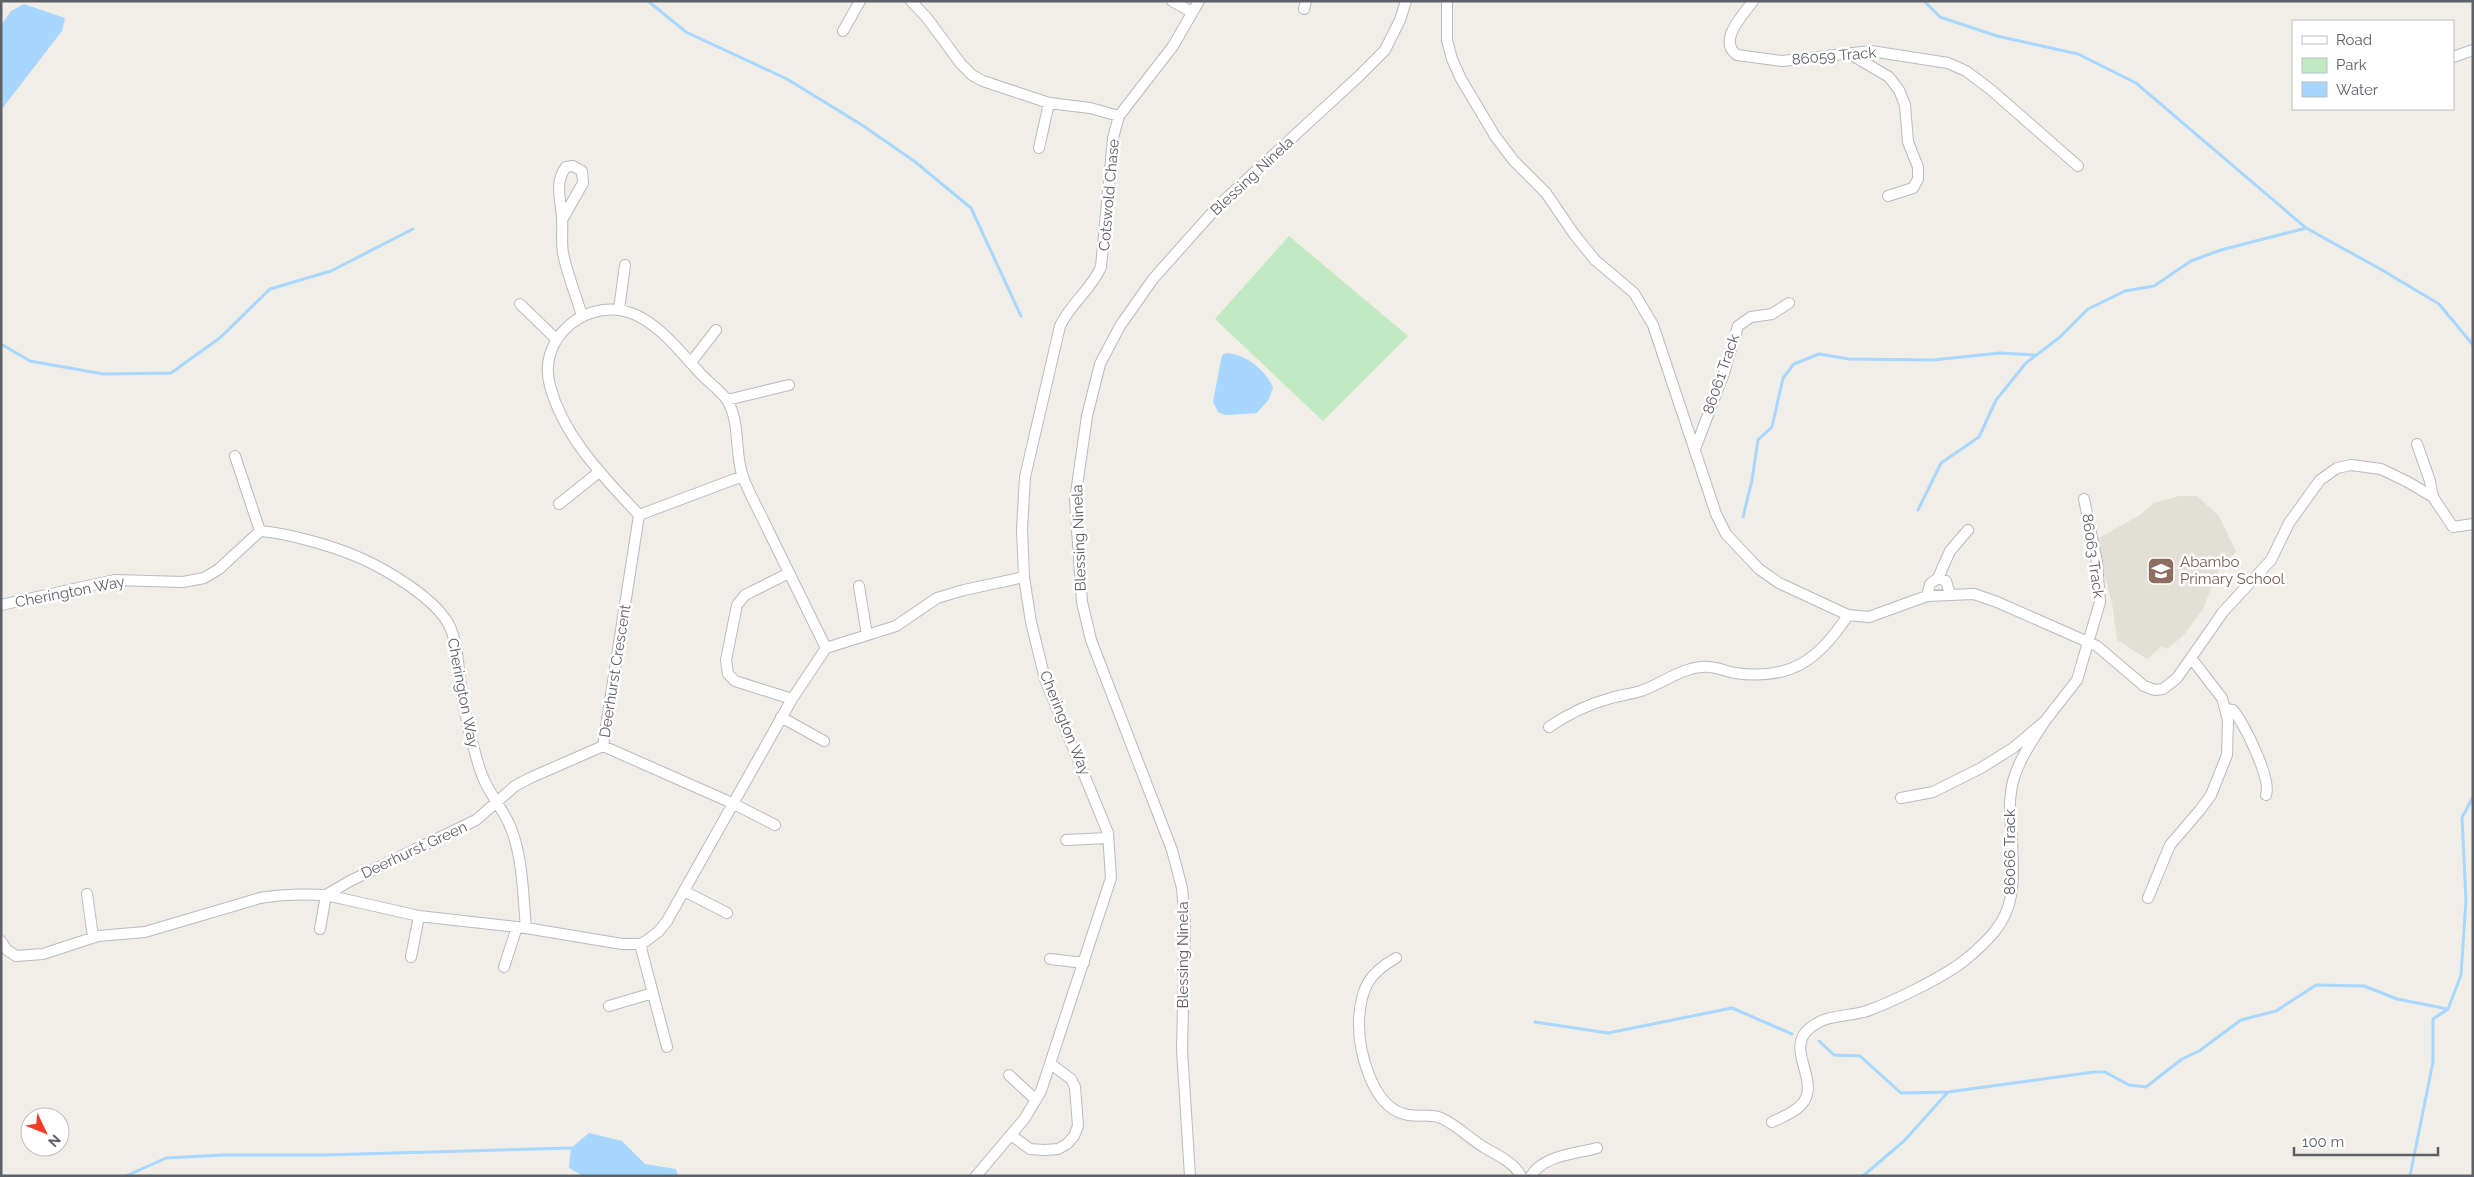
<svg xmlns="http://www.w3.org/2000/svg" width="2474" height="1177" font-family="Raleway,sans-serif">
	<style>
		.education { fill: #e2e0d6 }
		.green { fill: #c1e9c2 }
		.water { fill: #a7d7ff }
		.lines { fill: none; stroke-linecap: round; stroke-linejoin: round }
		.stream { stroke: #a7d7ff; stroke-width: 3 }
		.minor-casing { stroke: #b8bbc0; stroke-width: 12 }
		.minor { stroke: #fff; stroke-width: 10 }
		.labels { text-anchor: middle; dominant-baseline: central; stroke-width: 5; stroke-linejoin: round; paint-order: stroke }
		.street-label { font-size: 15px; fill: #5d6167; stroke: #fff }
		.education-label { font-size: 15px; fill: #785e54; stroke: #fff; text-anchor: start }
	</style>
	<rect width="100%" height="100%" fill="#f0eee6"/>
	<!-- education -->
	<path class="education" d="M 2179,496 L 2197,496 L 2219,516 L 2236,552 L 2223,564 L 2215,578 L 2203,609 L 2183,636 L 2167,649 L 2162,646 L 2147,659 L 2117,640 L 2112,603 L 2095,540 L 2140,515 L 2154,503 Z"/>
	<!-- green -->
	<path class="green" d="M 1289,236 L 1408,336 L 1323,421 L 1215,319 Z"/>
	<!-- water -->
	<path class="water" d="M 24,4 L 65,18 L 62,31 L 1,110 L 1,25 L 11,11 Z
		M 1227,353 C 1247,355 1264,369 1273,387 L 1269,399 L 1257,413 L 1225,415 L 1218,412 L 1213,402 L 1222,355 Z
		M 589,1133 L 622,1141 L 645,1164 L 676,1169 L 678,1176 L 583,1176 L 569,1168 L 571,1148 Z"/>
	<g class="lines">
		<!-- stream -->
		<path class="stream" d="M 648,1 L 686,32 L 787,79 L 862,125 L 914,161 L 971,208 L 1021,316
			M 1924,1 L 1940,17 L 1997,36 L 2078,54 L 2136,83 L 2306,228 L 2382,270 L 2439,304 L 2473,345
			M 1,344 L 30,361 L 103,374 L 171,373 L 221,337 L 270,289 L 331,271 L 413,229
			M 1918,510 L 1941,463 L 1979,437 L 1996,400 L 2026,363 L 2060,337 L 2088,309 L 2125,291 L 2154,286 L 2191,261 L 2221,250 L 2306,228
			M 1743,517 L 1752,480 L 1758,440 L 1772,427 L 1783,378 L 1794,364 L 1819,354 L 1849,359 L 1933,360 L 2000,353 L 2035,355
			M 1535,1022 L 1608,1033 L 1732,1008 L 1792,1034
			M 1819,1041 L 1834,1055 L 1860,1056 L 1901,1093 L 1948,1092 L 2094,1072 L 2105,1072 L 2129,1085 L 2146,1087 L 2182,1059 L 2199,1051 L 2241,1020 L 2276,1011 L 2316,985 L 2364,986 L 2397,999 L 2448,1009
			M 126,1176 L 166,1158 L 223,1155 L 324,1155 L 571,1148
			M 1863,1176 L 1904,1141 L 1948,1092
			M 2410,1176 L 2433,1062 L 2433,1019 L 2448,1009 L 2461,975 L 2466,900 L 2462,818 L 2473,797"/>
		<!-- minor casing -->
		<g class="minor-casing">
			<path id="minor" d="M 911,1 L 927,18 L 961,64 L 972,75 L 983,81 L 1049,103 L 1090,108 L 1119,116
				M 1172,1 L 1192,12
				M 1447,1 L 1447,40 L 1452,59 L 1461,79 L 1495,136 L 1514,161 L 1546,193 L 1574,234 L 1595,260 L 1634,293 L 1653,325 L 1716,514 L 1726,534 L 1759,569 L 1779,583 L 1848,615 L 1869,617 L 1927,596 L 1974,594 L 1997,602 L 2097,646 L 2144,686 L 2155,690 L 2163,689 L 2177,678 L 2223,612 L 2271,560 L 2289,523 L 2320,480 L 2337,468 L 2351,465 L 2381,469 L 2408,482 L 2433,497 L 2453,527 L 2473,524
				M 1753,1 C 1743,15 1717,41 1737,55 L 1782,61 L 1871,51 L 1948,63 L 1966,71 L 1990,89 L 2078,166
				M 1304,9 L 1306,1
				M 843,31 L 860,1
				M 1850,54 L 1889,77 L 1899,90 L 1905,105 L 1908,142 L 1918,167 L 1918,179 L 1913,188 L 1888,196
				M 2453,57 L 2473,50
				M 1039,148 L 1049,103
				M 562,220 L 583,183 L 582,171 L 573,166 L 566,167 C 554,182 561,200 562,218 C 563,230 561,241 563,253 C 567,274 576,295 582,316
				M 520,304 L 556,339
				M 619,309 L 625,265
				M 692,361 L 716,330
				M 727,400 L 789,385
				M 2417,444 L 2430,481 L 2433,497
				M 1695,449 L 1724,373 L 1738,326 L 1751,317 L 1772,314 L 1789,303
				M 235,456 L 260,531
				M 559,504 L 599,472
				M 639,515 L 743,476
				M 789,573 L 745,595 L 737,605 L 726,660 L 728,674 L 735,681 L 792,699
				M 1938,578 L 1946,581 L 1950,594
				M 859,586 L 867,635
				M 1927,596 L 1930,584 L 1938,578 L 1950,551 L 1968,530
				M 1,605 L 115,580 L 183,582 L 204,578 L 219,569 L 260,531 C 287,533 333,546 358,557 C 386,569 437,599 450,627 C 457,643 458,662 460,679 C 463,703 467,726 474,749 C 477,760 480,772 485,782 C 493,799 506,813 512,831 C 523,861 523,896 526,928
				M 2225,709 L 2233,710 C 2244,724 2272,779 2266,795
				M 781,717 L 824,741
				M 2045,721 L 2077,680 L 2100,602 L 2097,562 L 2084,499
				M 1549,727 C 1568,714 1589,704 1611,698 C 1621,695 1631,694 1641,691 C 1661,684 1680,669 1701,667 C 1713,665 1724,671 1735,673 C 1790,681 1819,660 1848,615
				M 603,746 L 639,515 C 604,477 564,438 550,386 C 536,336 591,294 636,315 C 662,327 681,353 700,373 C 708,382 720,390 727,400 C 741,423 734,453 743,477 C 750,496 761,514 769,532 C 788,570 807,609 826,648
				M 603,746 L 732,803 L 775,825
				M 1066,840 L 1108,838
				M 684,891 L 727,913
				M 87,894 L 93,937
				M 326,895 L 350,881 L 476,820 L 515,786 L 530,778 L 603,746
				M 2148,898 L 2170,845 L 2200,810 L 2211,795 L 2227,755 L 2228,720 L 2222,698 L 2191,658
				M 320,929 L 326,895
				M 1,941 L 7,950 L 16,956 L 43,954 L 98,936 L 145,932 L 260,898 C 283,894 304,894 326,895 L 419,916 L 526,928 L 622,944 L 640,944 L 646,941 L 658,932 L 667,921 L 792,699 L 826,648 L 896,626 L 937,598 L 964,590 L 1024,577
				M 640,944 L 667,1047
				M 411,957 L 419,916
				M 1396,958 C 1369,973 1361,988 1359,1019 C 1358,1049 1371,1105 1404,1114 C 1416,1118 1428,1113 1441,1118 C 1457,1125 1470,1139 1485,1148 C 1498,1155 1514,1163 1521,1176
				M 1050,959 L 1084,963
				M 504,967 L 517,927
				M 609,1006 L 653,993
				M 1009,1075 L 1036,1100
				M 1772,1122 C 1782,1117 1794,1113 1801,1105 C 1823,1082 1783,1049 1810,1028 C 1826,1014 1848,1017 1867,1011 C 1892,1002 1944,977 1965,960 C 2013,921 2015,901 2012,841 C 2011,825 2008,809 2011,792 C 2014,766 2031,743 2045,721 L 2013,748 L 1981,768 L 1933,792 L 1901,798
				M 1011,1135 L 1030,1149 L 1045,1150 L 1058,1149 L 1067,1144 L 1074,1136 L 1078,1126 L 1075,1087 L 1071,1079 L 1051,1064
				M 976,1176 L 1025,1118 L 1041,1091 L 1111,878 L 1108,833 L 1045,679 L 1031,622 L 1024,577 L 1022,529 L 1025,477 L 1060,326 C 1070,304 1091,290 1101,267 L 1113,138 L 1119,116 L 1173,46 L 1199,1
				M 1190,1176 L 1182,1050 L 1185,924 L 1182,888 L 1172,850 L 1091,640 L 1082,602 L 1075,500 L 1087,416 L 1100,364 L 1120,326 L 1153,279 L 1218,206 L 1358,77 L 1385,50 L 1400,20 L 1406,1
				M 1531,1176 C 1543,1155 1576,1154 1597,1148"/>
		</g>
		<!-- minor -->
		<use href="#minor" class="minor"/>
	</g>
	<!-- icons -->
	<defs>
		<g id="school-square" transform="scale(1.4375)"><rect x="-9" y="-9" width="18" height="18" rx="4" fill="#8d6e63" stroke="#fff"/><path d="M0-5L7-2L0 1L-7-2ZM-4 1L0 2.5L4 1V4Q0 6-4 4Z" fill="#fff"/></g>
	</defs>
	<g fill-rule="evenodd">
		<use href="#school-square" x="2161" y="571"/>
	</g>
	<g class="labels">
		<!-- street labels -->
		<g class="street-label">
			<text transform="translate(1834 56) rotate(-5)">86059 Track</text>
			<text transform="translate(1252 176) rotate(-43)">Blessing Ninela</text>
			<text transform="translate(1109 195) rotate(-85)">Cotswold Chase</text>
			<text transform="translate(1721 374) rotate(-71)">86061 Track</text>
			<text transform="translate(1079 538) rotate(-92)">Blessing Ninela</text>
			<text transform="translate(2093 556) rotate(82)">86063 Track</text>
			<text transform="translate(70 592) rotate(-11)">Cherington Way</text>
			<text transform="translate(615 671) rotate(-81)">Deerhurst Crescent</text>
			<text transform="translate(463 693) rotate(79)">Cherington Way</text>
			<text transform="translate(1065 723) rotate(68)">Cherington Way</text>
			<text transform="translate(414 850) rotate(-25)">Deerhurst Green</text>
			<text transform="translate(2010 852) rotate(-90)">86066 Track</text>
			<text transform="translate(1183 955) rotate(-90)">Blessing Ninela</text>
		</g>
		<!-- education labels -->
		<g class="education-label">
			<text x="2180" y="562">Abambo<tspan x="2180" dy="17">Primary School</tspan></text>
		</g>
	</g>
	<!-- border -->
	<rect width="2474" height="1177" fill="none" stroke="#5d6167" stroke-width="5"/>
	<!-- legend -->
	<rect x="2292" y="20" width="162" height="90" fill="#ffffff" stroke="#bec0c2"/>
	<rect x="2302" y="36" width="25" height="8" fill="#ffffff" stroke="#bec0c2"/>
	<text x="2336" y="45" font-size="15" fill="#5d6167">Road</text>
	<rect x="2302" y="58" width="25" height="15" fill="#c1e9c2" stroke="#bec0c2"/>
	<text x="2336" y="70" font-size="15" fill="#5d6167">Park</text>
	<rect x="2302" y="82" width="25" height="15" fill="#a7d7ff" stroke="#bec0c2"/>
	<text x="2336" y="95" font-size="15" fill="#5d6167">Water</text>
	<!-- north arrow -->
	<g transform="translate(45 1132) rotate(133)"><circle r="24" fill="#ffffff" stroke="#bec0c2"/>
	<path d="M0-4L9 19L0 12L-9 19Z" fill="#f23c2a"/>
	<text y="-8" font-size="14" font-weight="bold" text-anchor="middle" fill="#5d6167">N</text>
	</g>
	<!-- scale -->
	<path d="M2294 1147v8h144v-8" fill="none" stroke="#5d6167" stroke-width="2.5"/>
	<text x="2302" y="1147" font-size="15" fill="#5d6167" stroke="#ffffff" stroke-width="4" paint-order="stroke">100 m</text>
</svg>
